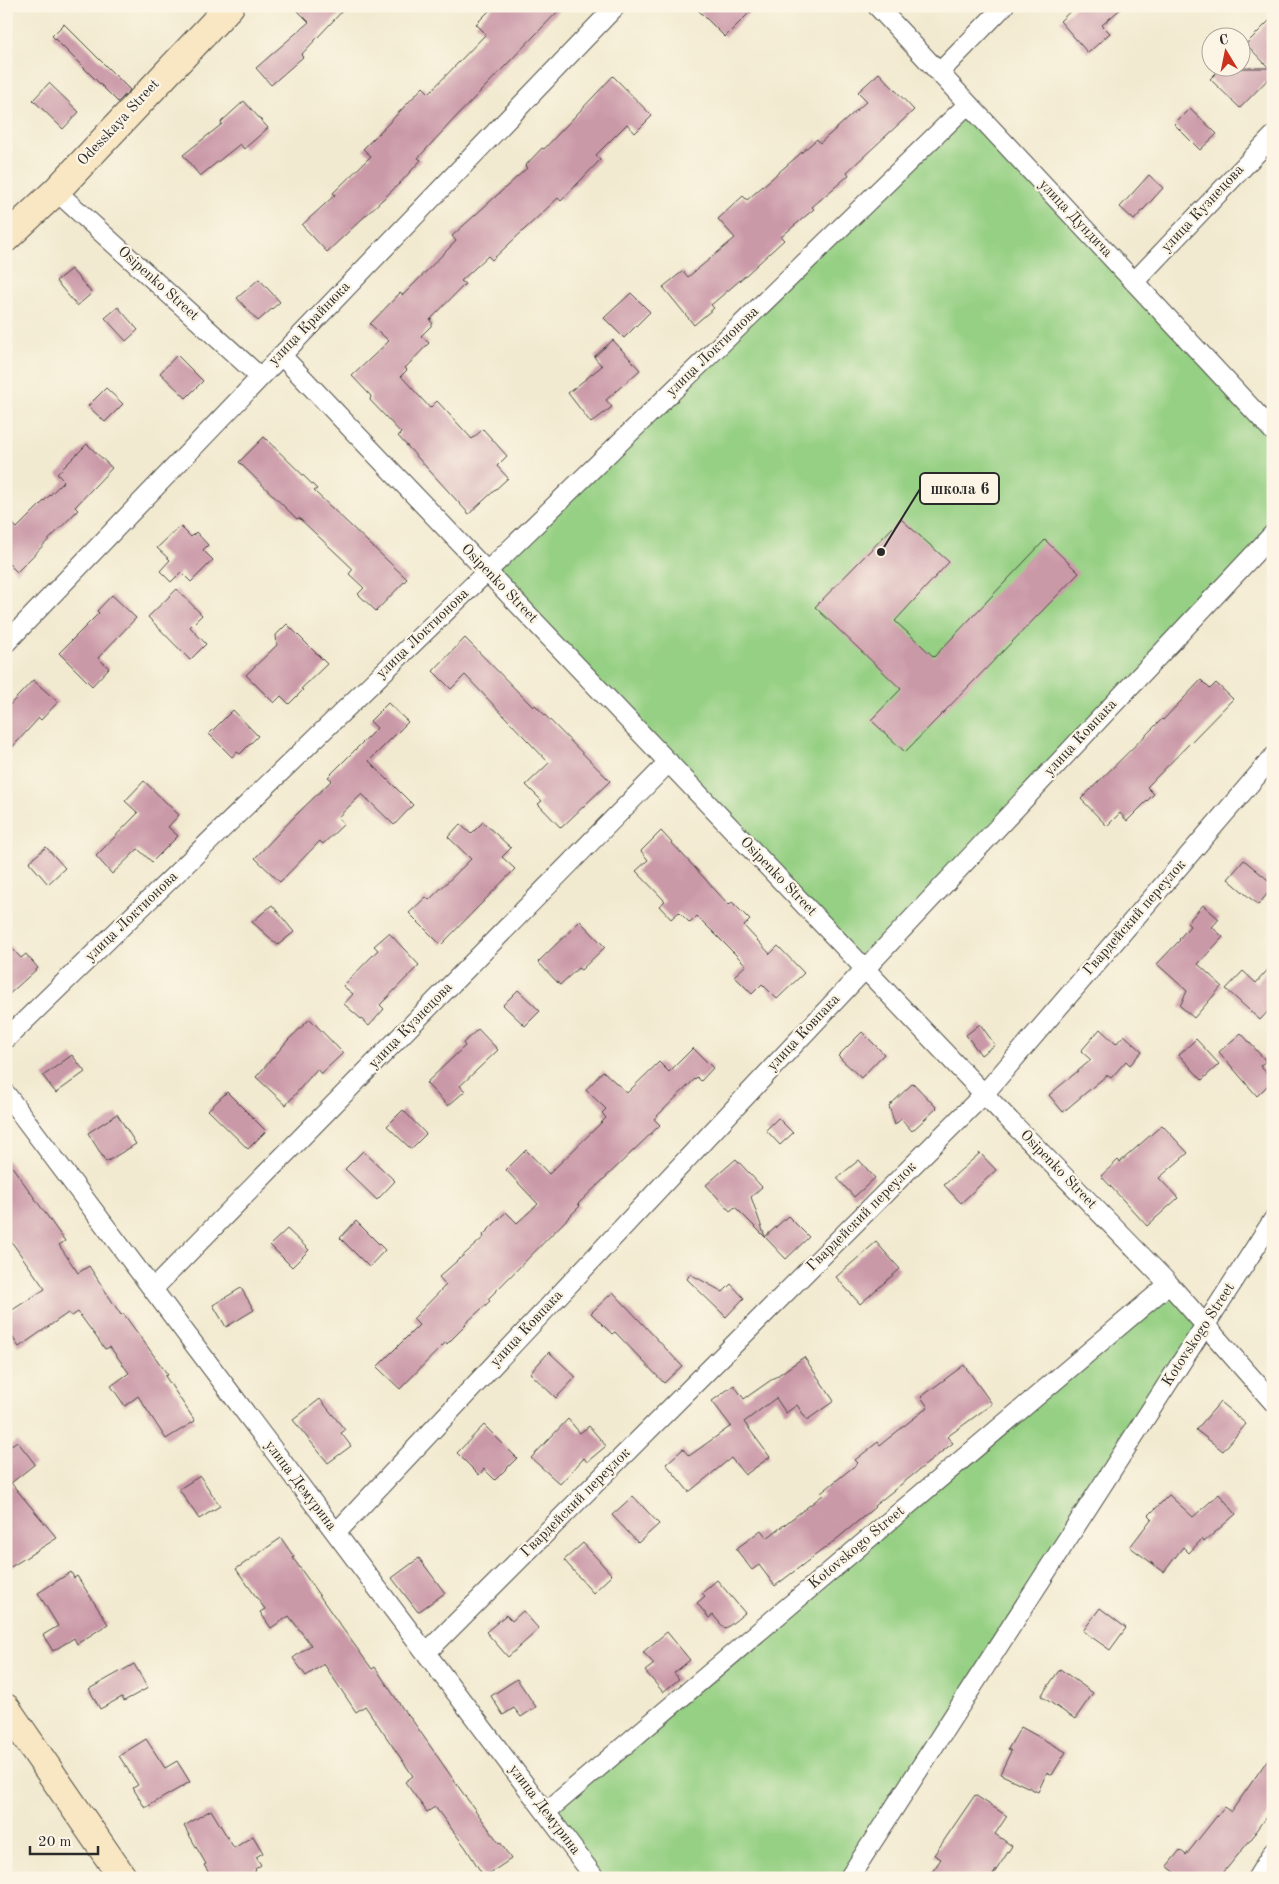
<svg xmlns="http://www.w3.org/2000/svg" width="1279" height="1884" font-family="'Old Standard TT',serif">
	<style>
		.green { fill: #96d084; stroke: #607e58 }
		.building { fill: #ca99a8 }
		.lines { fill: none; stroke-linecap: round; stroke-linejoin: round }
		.street-casing { stroke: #494844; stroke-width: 21 }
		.secondary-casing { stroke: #494844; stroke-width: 30 }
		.street { stroke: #fff; stroke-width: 19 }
		.secondary { stroke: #f9e7c3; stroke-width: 28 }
		.labels { text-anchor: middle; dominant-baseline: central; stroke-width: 4.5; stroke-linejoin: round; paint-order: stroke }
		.street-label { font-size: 15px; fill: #2b2b2b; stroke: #fcf5e5 }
		.leader { fill: none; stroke: #2b2b2b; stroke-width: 2 }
		.callout-dot { fill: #2b2b2b; stroke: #fcf5e5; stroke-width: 2 }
		.callout { fill: #fcf5e5; stroke: #2b2b2b; stroke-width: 2 }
		.callout-label { font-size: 16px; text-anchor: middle; font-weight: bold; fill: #2b2b2b }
	</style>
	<rect width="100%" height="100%" fill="#fcf5e5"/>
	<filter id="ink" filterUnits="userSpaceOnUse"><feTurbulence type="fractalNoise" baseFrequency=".02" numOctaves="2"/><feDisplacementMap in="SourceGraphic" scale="10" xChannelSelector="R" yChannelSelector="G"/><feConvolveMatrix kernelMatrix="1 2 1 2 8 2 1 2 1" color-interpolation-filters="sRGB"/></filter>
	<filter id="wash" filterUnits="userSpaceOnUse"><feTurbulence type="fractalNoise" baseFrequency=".0096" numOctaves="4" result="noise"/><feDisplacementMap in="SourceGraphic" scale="20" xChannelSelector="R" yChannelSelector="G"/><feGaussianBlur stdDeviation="1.12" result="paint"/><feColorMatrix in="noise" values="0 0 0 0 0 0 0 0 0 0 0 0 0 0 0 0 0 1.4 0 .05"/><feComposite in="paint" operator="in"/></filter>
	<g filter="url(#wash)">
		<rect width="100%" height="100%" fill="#f2ead0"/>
		<!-- green -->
		<path class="green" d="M 968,104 L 1273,431 L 1273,534 L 865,969 L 487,571 Z
			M 1169,1284 L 1205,1326 L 849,1878 L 595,1878 L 546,1812 Z"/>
		<g id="blocks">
			<!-- building -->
			<path class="building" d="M 293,6 L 323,6 L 325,8 L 327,6 L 347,6 L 301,55 L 303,57 L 271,85 L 256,68 L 309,22 Z
				M 494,6 L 563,6 L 455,118 L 418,158 L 421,160 L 400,183 L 327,252 L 302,225 L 335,195 L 333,193 L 371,156 L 363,149 L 385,127 L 423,87 L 429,93 L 486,34 L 476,24 Z
				M 694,6 L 756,6 L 725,37 Z
				M 1076,6 L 1124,6 L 1102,25 L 1110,33 L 1088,53 L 1060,21 Z
				M 1273,17 L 1273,74 L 1240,108 L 1210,79 L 1221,68 L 1269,68 L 1246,44 Z
				M 64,24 L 130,90 L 118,102 L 52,36 Z
				M 879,73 L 914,110 L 847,172 L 849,175 L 812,207 L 814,209 L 781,237 L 784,240 L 746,275 L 711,305 L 714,308 L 694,325 L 663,287 L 683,271 L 688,277 L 735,238 L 718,219 L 743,196 L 747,200 L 817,139 L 820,143 L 867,101 L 858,92 Z
				M 613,76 L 652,116 L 635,133 L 627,124 L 596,155 L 600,160 L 561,201 L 558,198 L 492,260 L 488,256 L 461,281 L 465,284 L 430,320 L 433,324 L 421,336 L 429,343 L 405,368 L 407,370 L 401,376 L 430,408 L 437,401 L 472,439 L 483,429 L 507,456 L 497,466 L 508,478 L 469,514 L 398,436 L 401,433 L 370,400 L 371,396 L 352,376 L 389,341 L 370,324 L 400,293 L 403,295 L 456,241 L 452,236 L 527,168 L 525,166 L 542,148 L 544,149 Z
				M 49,83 L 79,112 L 63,129 L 33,100 Z
				M 244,101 L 268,128 L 244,149 L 240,144 L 200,176 L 183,155 L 222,124 L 221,122 Z
				M 1190,108 L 1217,134 L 1200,150 L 1174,124 Z
				M 1149,175 L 1163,188 L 1134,220 L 1120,207 Z
				M 71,269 L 92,293 L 77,306 L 56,281 Z
				M 259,279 L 280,302 L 258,321 L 237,298 Z
				M 631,293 L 650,312 L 624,338 L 604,318 Z
				M 118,307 L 138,330 L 126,341 L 105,318 Z
				M 613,340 L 640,370 L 606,400 L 612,407 L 591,423 L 568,393 L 602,366 L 594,357 Z
				M 177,355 L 203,381 L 186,398 L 160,373 Z
				M 106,388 L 123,404 L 105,422 L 88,406 Z
				M 264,437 L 317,489 L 314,491 L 407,579 L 376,611 L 358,594 L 364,588 L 349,574 L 353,569 L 299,518 L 297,519 L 239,462 Z
				M 87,444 L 112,468 L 75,507 L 78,510 L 17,572 L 6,561 L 6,517 L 17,528 L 64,481 L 57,474 Z
				M 901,519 L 949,562 L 895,621 L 934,657 L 1045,540 L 1079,573 L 905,752 L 871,720 L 901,689 L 815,607 Z
				M 180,526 L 191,537 L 196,532 L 208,545 L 203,550 L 213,560 L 191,582 L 181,572 L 171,582 L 160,571 L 170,560 L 157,548 Z
				M 177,589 L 202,615 L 190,627 L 206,644 L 190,660 L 148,617 Z
				M 112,595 L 136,618 L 98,658 L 109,668 L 92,686 L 59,653 L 99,613 L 97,611 Z
				M 287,624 L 327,664 L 301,689 L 303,690 L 289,704 L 281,696 L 274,703 L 246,675 L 277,645 L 276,635 Z
				M 465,638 L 533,707 L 535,705 L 610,781 L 561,828 L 538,804 L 542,801 L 526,785 L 549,763 L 465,675 L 451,689 L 433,671 Z
				M 33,680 L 58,702 L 41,720 L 39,718 L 6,754 L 6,709 Z
				M 1201,680 L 1210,689 L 1216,683 L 1233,699 L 1147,787 L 1154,794 L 1127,821 L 1120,813 L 1107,826 L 1081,799 L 1162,719 L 1163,720 Z
				M 388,703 L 408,722 L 369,761 L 413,805 L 394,825 L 362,794 L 338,817 L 344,824 L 323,844 L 320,841 L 280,882 L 255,858 L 296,815 L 332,780 L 328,777 L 377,728 L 370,721 Z
				M 233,710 L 258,736 L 240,754 L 237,752 L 232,757 L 209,734 Z
				M 144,781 L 179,815 L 168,827 L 178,836 L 152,862 L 138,849 L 112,874 L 96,856 L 138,813 L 125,801 Z
				M 483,822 L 511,848 L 502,857 L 515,869 L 441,945 L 409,913 L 426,897 L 429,900 L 471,859 L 448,837 L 460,824 L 471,834 Z
				M 661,831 L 729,905 L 732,902 L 750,920 L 744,926 L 770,954 L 778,946 L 804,973 L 777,999 L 762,984 L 752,994 L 734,976 L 746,965 L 697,916 L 690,923 L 679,912 L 671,919 L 659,906 L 665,901 L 636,871 L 648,860 L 641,851 Z
				M 46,847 L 65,868 L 48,884 L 29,862 Z
				M 1244,860 L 1273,884 L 1273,887 L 1258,905 L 1228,879 Z
				M 272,905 L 294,932 L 278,945 L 252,922 Z
				M 1203,905 L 1219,919 L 1212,927 L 1223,937 L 1198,964 L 1222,986 L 1194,1018 L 1180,1006 L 1187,991 L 1157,964 L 1180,940 L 1179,939 L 1190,926 L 1187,923 Z
				M 580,921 L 605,947 L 581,970 L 578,968 L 560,985 L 538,962 Z
				M 389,933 L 419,965 L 380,1005 L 384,1009 L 369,1026 L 344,1004 L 353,994 L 343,986 L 378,950 L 374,946 Z
				M 6,942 L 21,958 L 26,954 L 38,968 L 6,997 Z
				M 1273,964 L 1273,1006 L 1260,1020 L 1226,989 L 1243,971 L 1256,983 Z
				M 518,990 L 540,1011 L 525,1026 L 503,1005 Z
				M 310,1019 L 343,1053 L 321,1074 L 317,1069 L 286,1105 L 256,1077 L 289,1039 Z
				M 980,1024 L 995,1045 L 981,1055 L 966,1035 Z
				M 478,1029 L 498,1050 L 460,1086 L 465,1091 L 448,1106 L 426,1083 L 465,1046 L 463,1043 Z
				M 1100,1029 L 1116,1044 L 1124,1035 L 1142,1051 L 1130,1065 L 1126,1061 L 1111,1078 L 1107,1075 L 1063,1112 L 1049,1095 L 1091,1060 L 1081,1051 Z
				M 862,1032 L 884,1054 L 861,1078 L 838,1056 Z
				M 1241,1033 L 1266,1061 L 1260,1066 L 1273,1080 L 1257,1096 L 1219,1052 Z
				M 1196,1039 L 1219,1064 L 1202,1080 L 1179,1055 Z
				M 693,1048 L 713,1068 L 701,1081 L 697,1077 L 654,1119 L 660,1125 L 578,1204 L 580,1206 L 488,1299 L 490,1301 L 465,1324 L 466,1325 L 447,1344 L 446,1342 L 400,1389 L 377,1367 L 419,1325 L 413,1319 L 446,1285 L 439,1277 L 484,1237 L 483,1235 L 506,1212 L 517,1223 L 538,1204 L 506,1170 L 526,1150 L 549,1174 L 606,1118 L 602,1113 L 606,1109 L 586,1090 L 603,1071 L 627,1093 L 659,1062 L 669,1072 Z
				M 72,1055 L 85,1072 L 56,1093 L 43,1076 Z
				M 913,1083 L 937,1108 L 912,1131 L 901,1119 L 895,1125 L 889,1106 Z
				M 227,1092 L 266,1131 L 248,1149 L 208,1110 Z
				M 403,1110 L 426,1134 L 411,1149 L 387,1126 Z
				M 117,1114 L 136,1144 L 106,1162 L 88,1133 Z
				M 778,1118 L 793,1133 L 780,1145 L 766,1130 Z
				M 1162,1125 L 1188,1153 L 1159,1178 L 1178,1198 L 1147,1226 L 1101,1176 L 1118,1160 L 1120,1162 Z
				M 363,1151 L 395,1181 L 377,1200 L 345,1169 Z
				M 980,1153 L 996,1170 L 961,1203 L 944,1185 Z
				M 6,1158 L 65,1241 L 59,1245 L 78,1273 L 89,1266 L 121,1315 L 123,1313 L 168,1375 L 165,1376 L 195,1421 L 166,1439 L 138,1396 L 125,1406 L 111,1386 L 129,1373 L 110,1347 L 105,1349 L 78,1312 L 72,1316 L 68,1313 L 19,1347 L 6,1328 L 6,1314 L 45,1289 L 6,1234 Z
				M 736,1159 L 762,1187 L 751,1197 L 765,1237 L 735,1207 L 730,1211 L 706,1185 Z
				M 859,1160 L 875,1178 L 854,1197 L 837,1178 Z
				M 788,1216 L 809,1237 L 786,1259 L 765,1237 Z
				M 356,1221 L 385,1250 L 369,1267 L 340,1238 Z
				M 287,1229 L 309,1250 L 292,1267 L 270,1245 Z
				M 876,1242 L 900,1269 L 860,1304 L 836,1277 Z
				M 690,1274 L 723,1292 L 731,1284 L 744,1298 L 726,1317 L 687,1279 Z
				M 241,1288 L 254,1310 L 226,1327 L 213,1305 Z
				M 613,1292 L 682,1366 L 664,1383 L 615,1332 L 612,1334 L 591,1313 Z
				M 549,1352 L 576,1377 L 556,1398 L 530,1373 Z
				M 804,1357 L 834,1401 L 807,1420 L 797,1405 L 786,1413 L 776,1398 L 744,1422 L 770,1457 L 745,1475 L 731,1458 L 689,1492 L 666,1464 L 683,1449 L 689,1456 L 731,1426 L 712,1401 L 734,1385 L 744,1399 Z
				M 964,1365 L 992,1404 L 947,1437 L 953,1443 L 874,1506 L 875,1507 L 838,1538 L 775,1586 L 759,1565 L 752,1570 L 736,1549 L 761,1530 L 767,1538 L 823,1495 L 821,1493 L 858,1463 L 855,1460 L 878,1442 L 880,1445 L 928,1407 L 921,1397 Z
				M 320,1399 L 345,1430 L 341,1433 L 351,1446 L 328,1463 L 293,1420 Z
				M 1220,1402 L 1246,1424 L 1223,1451 L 1196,1430 Z
				M 568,1419 L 580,1433 L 589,1426 L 606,1446 L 587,1462 L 584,1458 L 560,1484 L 531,1458 Z
				M 484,1425 L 517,1458 L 495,1480 L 484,1469 L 479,1475 L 457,1453 Z
				M 17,1441 L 35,1464 L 11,1483 L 57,1538 L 6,1570 L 6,1449 Z
				M 200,1476 L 220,1506 L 199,1519 L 179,1489 Z
				M 1219,1494 L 1236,1514 L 1204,1542 L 1202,1539 L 1189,1553 L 1183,1547 L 1164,1572 L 1130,1547 L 1152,1518 L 1149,1515 L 1169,1495 L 1193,1517 Z
				M 633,1496 L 659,1524 L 638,1543 L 612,1515 Z
				M 281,1538 L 294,1557 L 293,1558 L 340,1625 L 372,1669 L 375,1667 L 407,1715 L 408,1714 L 460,1789 L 499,1843 L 500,1842 L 511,1859 L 484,1877 L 466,1848 L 435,1807 L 427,1812 L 405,1782 L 413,1776 L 365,1706 L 356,1712 L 324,1664 L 306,1676 L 293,1658 L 311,1645 L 289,1616 L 271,1628 L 260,1612 L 265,1609 L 236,1569 Z
				M 583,1543 L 612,1575 L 593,1593 L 564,1560 Z
				M 419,1558 L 445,1593 L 418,1612 L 392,1578 Z
				M 71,1572 L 74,1578 L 77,1576 L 108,1624 L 77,1644 L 74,1638 L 53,1651 L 43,1635 L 58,1626 L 38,1593 Z
				M 717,1580 L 745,1613 L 725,1629 L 713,1615 L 709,1618 L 697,1603 L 705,1596 L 702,1593 Z
				M 1100,1608 L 1126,1628 L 1110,1650 L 1083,1631 Z
				M 523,1611 L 539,1629 L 508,1657 L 486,1632 L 506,1615 L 512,1621 Z
				M 667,1632 L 690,1660 L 674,1673 L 679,1679 L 663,1692 L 645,1671 L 654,1664 L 643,1652 Z
				M 134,1664 L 148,1688 L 124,1701 L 122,1697 L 100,1709 L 89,1689 Z
				M 1060,1669 L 1093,1693 L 1075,1719 L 1041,1696 Z
				M 517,1679 L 536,1707 L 521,1717 L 514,1708 L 503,1715 L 491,1696 Z
				M 1021,1727 L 1066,1752 L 1052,1775 L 1047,1772 L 1038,1792 L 1000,1774 L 1011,1751 L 1008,1749 Z
				M 146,1739 L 165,1768 L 177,1761 L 190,1782 L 145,1808 L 133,1788 L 138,1785 L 119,1756 Z
				M 1273,1752 L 1273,1807 L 1255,1832 L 1256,1833 L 1219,1878 L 1182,1878 L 1167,1866 L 1180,1850 L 1186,1855 L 1224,1807 L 1231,1812 Z
				M 975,1795 L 1007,1816 L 995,1834 L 1012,1846 L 991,1878 L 928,1878 L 941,1859 L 934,1855 Z
				M 211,1810 L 234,1848 L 253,1836 L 263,1853 L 256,1857 L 261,1865 L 255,1869 L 256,1871 L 245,1878 L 212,1878 L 204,1865 L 206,1864 L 184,1826 Z"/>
		</g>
	</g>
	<g filter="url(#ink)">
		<use href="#blocks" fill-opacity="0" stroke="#494844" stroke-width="1"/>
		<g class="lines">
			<!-- street casing -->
			<g class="street-casing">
				<path id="street" d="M 877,6 L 1273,431
					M 939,73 L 1004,6
					M 56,191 L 260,377
					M 1134,282 L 1273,136
					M 281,355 L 984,1094 L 1169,1284 L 1273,1402
					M 6,643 L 616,6
					M 6,1039 L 968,104
					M 6,1094 L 595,1878
					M 153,1289 L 669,762
					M 336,1533 L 1273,534
					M 426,1653 L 984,1094 L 1273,757
					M 546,1812 L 1169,1284
					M 849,1878 L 1273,1220
					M 1257,1878 L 1273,1852"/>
			</g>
			<!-- secondary casing -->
			<g class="secondary-casing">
				<path id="secondary" d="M 6,238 L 56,191 L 230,6
					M 6,1708 L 123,1878"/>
			</g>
			<!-- street -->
			<use href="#street" class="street"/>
			<!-- secondary -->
			<use href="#secondary" class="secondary"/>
		</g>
	</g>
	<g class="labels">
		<!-- street labels -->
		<g class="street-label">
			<text transform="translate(119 123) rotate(-47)">Odesskaya Street</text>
			<text transform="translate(1203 209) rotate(-47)">улица Кузнецова</text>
			<text transform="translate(1075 219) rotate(47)">улица Дундича</text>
			<text transform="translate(158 284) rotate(42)">Osipenko Street</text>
			<text transform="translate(310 324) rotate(-46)">улица Крайнюка</text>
			<text transform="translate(713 352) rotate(-44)">улица Локтионова</text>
			<text transform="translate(499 584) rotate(46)">Osipenko Street</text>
			<text transform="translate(423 634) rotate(-44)">улица Локтионова</text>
			<text transform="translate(1081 738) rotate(-47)">улица Ковпака</text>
			<text transform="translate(778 877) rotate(46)">Osipenko Street</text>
			<text transform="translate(132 917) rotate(-44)">улица Локтионова</text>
			<text transform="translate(1135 918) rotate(-49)">Гвардейский переулок</text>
			<text transform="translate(411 1026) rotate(-46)">улица Кузнецова</text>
			<text transform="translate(804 1033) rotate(-47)">улица Ковпака</text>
			<text transform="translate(1058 1170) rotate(46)">Osipenko Street</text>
			<text transform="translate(862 1217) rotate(-45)">Гвардейский переулок</text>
			<text transform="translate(527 1329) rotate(-47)">улица Ковпака</text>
			<text transform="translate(1199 1335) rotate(-57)">Kotovskogo Street</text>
			<text transform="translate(300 1486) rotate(53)">улица Демурина</text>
			<text transform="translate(576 1503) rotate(-45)">Гвардейский переулок</text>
			<text transform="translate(857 1548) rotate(-40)">Kotovskogo Street</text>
			<text transform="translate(544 1810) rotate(53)">улица Демурина</text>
		</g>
	</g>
	<!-- callouts -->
	<path class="leader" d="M881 552L920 489"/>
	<circle class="callout-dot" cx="881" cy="552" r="5"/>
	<rect class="callout" x="920" y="473" width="79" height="31" rx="5"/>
	<g class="callout-label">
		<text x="960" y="494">школа 6</text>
	</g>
	<!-- margin -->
	<rect width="1279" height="1884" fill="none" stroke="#fcf5e5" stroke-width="25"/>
	<!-- north arrow -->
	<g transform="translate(1226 52) rotate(350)"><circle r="24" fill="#fcf5e5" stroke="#a8a49b"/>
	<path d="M0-4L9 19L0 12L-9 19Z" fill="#c8321e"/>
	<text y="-8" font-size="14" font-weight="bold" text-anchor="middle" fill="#2b2b2b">С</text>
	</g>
	<!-- scale -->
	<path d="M30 1846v8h68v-8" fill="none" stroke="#2b2b2b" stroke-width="2.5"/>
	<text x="38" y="1846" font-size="15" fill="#2b2b2b" stroke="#fcf5e5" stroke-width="4" paint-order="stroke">20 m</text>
</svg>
